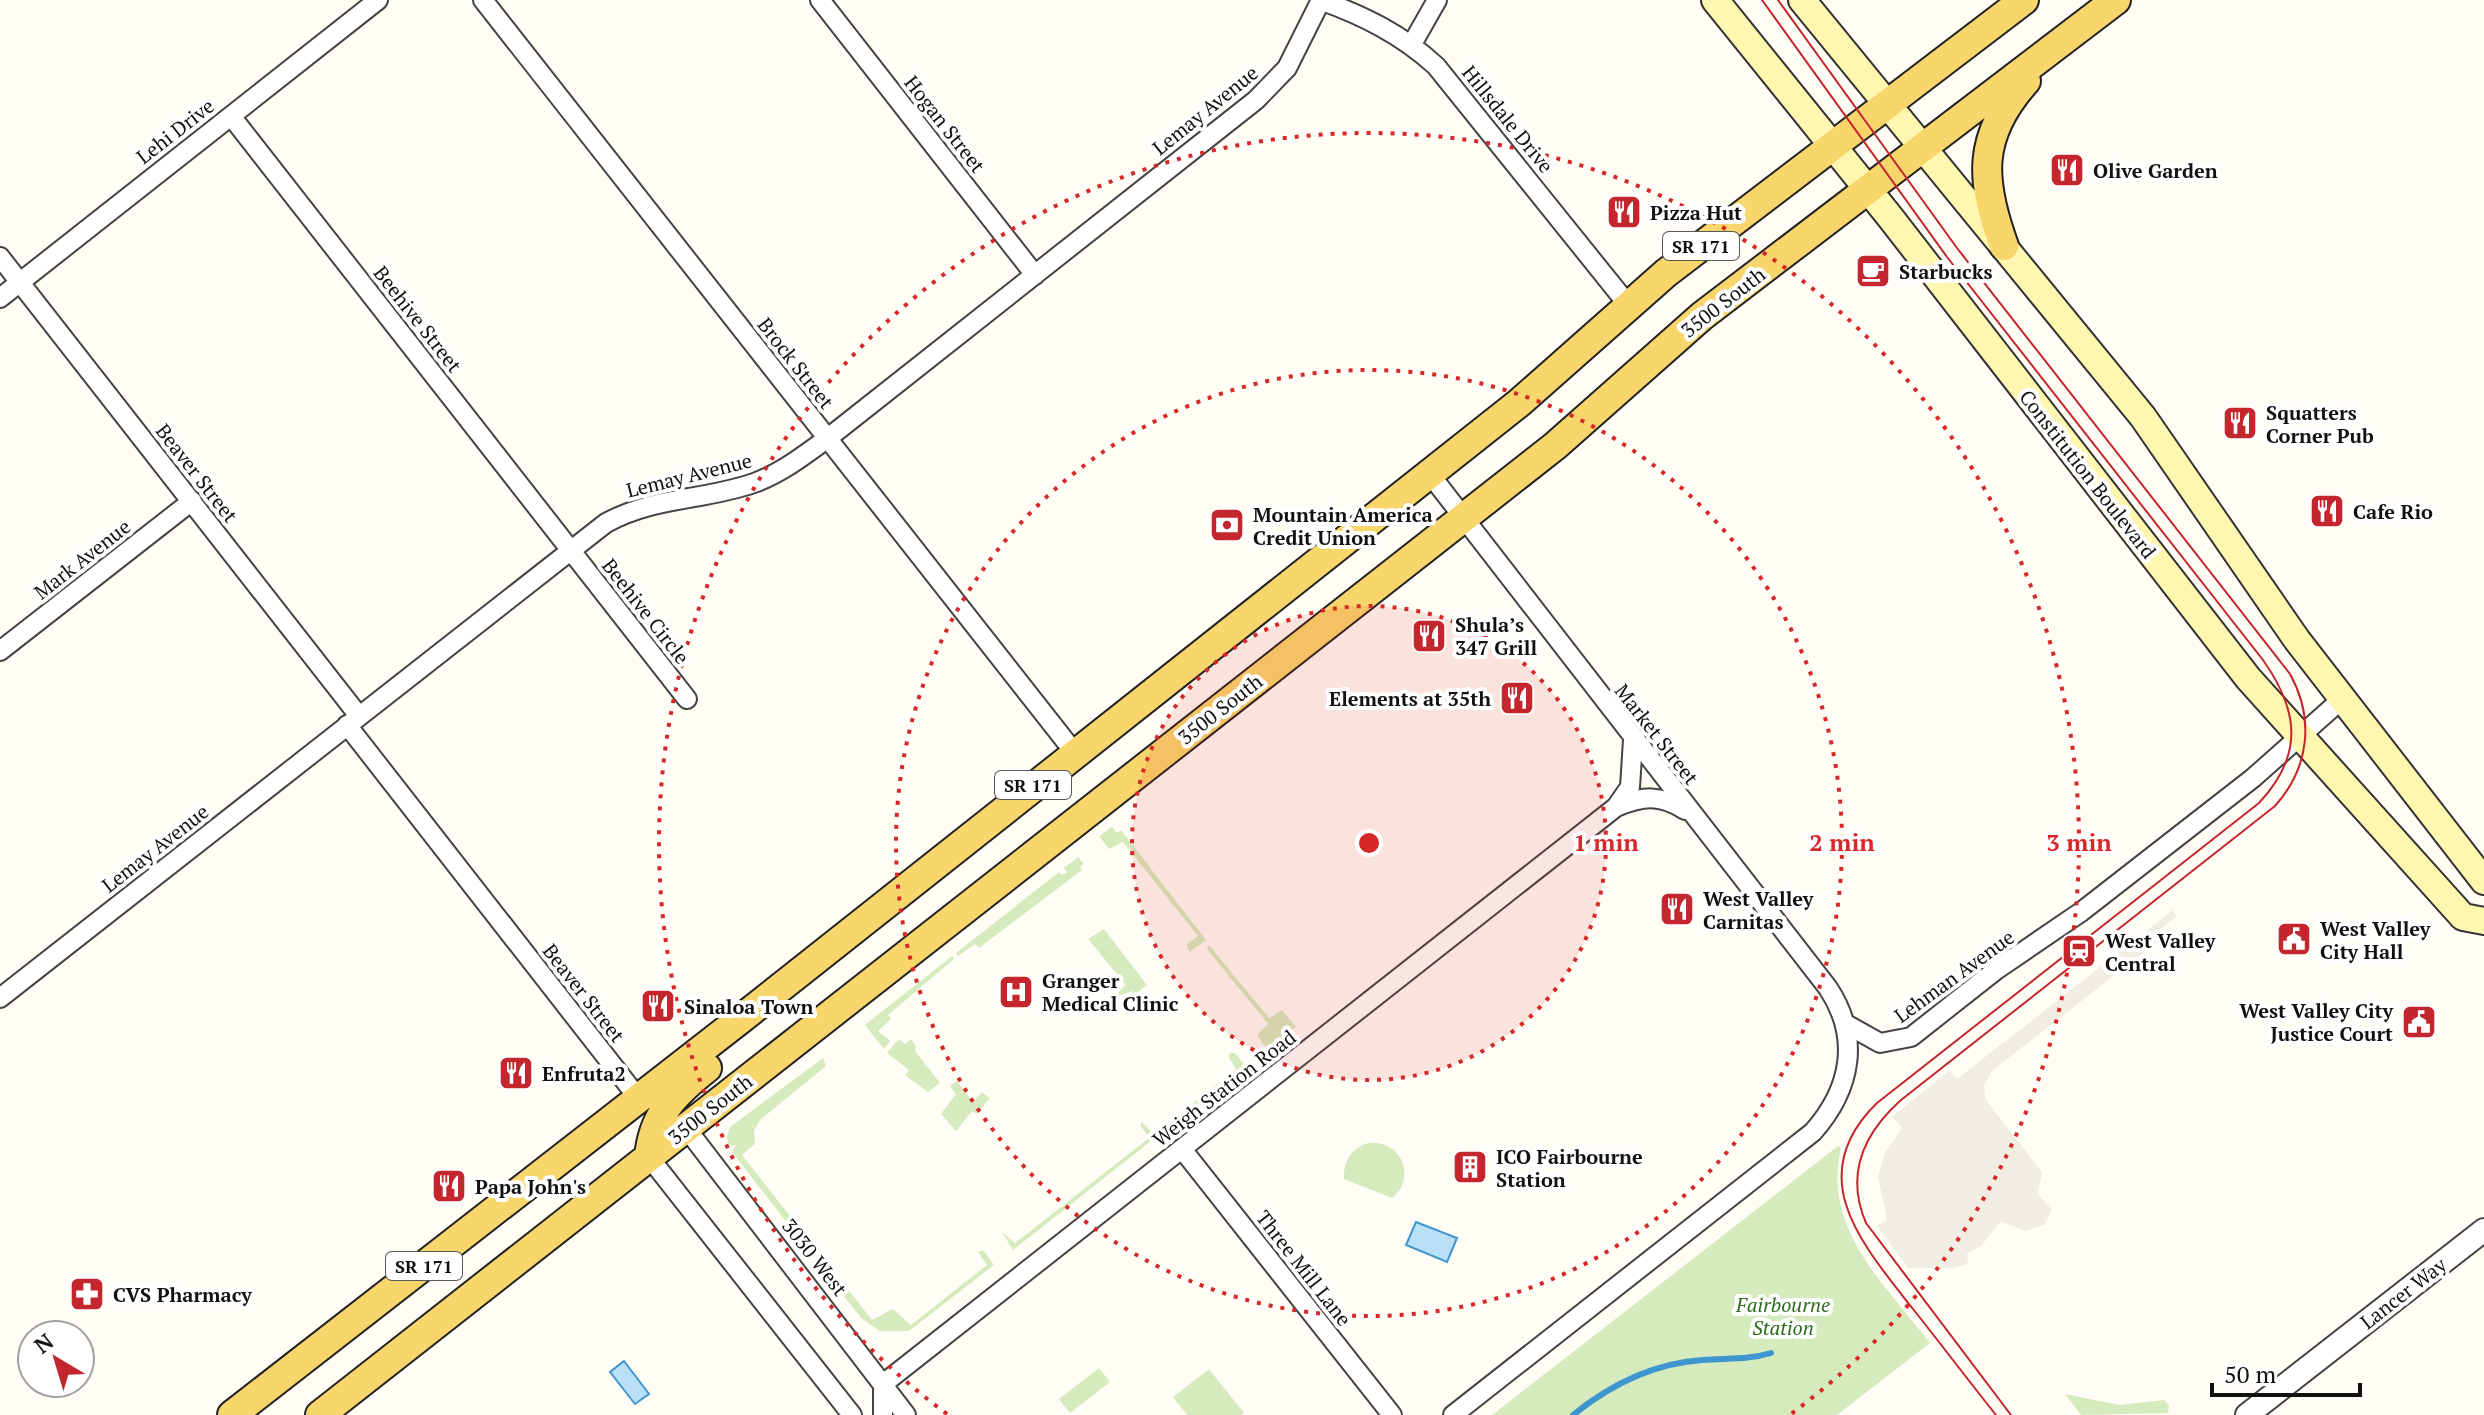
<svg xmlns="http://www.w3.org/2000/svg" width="2484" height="1415" font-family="'PT Serif',serif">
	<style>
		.green { fill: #d5ebbd }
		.plaza { fill: #f1ede2 }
		.water { fill: #b9e0f7; stroke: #3f96cf; stroke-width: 2 }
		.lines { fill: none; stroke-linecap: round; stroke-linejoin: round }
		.stream { stroke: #3f96cf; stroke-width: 6 }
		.minor-casing { stroke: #444; stroke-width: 22 }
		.tertiary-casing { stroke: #444; stroke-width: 26 }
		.secondary-casing { stroke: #333; stroke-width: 30 }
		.primary-casing { stroke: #222; stroke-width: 32 }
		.minor { stroke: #fff; stroke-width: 18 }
		.tertiary { stroke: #fff; stroke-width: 22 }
		.secondary { stroke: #fff6b0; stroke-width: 26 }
		.primary { stroke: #f9d66b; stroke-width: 28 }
		.tram { stroke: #c4262e; stroke-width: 2 }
		.ring { fill: none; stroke: #d62828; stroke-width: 4; stroke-dasharray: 4 8 }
		.labels { text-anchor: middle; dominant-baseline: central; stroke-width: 8; stroke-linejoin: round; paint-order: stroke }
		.shield { fill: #fff; stroke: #585858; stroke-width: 2 }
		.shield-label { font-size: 18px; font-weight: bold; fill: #111 }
		.street-label { font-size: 20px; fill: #111; stroke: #fff }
		.poi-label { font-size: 20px; font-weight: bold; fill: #111; stroke: #fff; text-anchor: start }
		.park-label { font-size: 20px; font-style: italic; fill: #2f6b1f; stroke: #fff }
		.centre { fill: #d62828; stroke: #fff; stroke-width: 4 }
		.ring-label { font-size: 24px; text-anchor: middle; font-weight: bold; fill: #d62828; stroke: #fff; stroke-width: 8; stroke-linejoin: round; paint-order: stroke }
	</style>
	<rect width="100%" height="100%" fill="#fffdf5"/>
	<!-- green -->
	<path class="green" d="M 1112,827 L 1117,833 L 1121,830 L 1206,940 L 1189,952 L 1187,944 L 1198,936 L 1123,842 L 1109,849 L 1099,836 Z
		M 1078,857 L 1084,864 L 1080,867 L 1082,870 L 979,948 L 975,944 L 958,956 L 956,953 L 1059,872 L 1062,875 L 1067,872 L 1064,868 Z
		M 1104,929 L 1147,985 L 1134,995 L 1132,991 L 1108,999 L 1126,985 L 1088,939 Z
		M 1209,945 L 1269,1018 L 1282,1010 L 1296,1027 L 1268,1050 L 1257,1035 L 1268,1024 L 1207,949 Z
		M 952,956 L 954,959 L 888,1015 L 891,1019 L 878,1031 L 890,1041 L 884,1049 L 865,1025 Z
		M 899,1039 L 905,1044 L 911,1039 L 916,1046 L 915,1051 L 940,1083 L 928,1092 L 905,1075 L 909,1070 L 887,1053 Z
		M 1230,1053 L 1235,1053 L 1246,1067 L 1189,1112 L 1186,1109 L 1236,1069 L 1229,1058 Z
		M 823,1058 L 826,1066 L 760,1120 L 754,1131 L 755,1144 L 742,1155 L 872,1320 L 893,1309 L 911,1325 L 987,1265 L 978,1252 L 983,1250 L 994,1265 L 909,1331 L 880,1331 L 861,1318 L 732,1152 L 736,1145 L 729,1146 L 727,1137 L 730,1127 Z
		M 957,1081 L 973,1102 L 982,1092 L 990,1098 L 977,1114 L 972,1111 L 956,1131 L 941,1114 L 956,1094 L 950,1086 Z
		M 1142,1122 L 1156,1137 L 1013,1250 L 1002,1232 L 1015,1243 L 1149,1138 L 1140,1125 Z
		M 1369,1143 C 1402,1140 1417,1178 1392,1198 L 1344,1179 C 1343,1161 1352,1147 1369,1143 Z
		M 1838,1146 L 1841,1148 C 1822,1229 1884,1283 1930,1343 L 1837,1415 L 1492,1415 Z
		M 1099,1368 L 1110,1382 L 1070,1413 L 1059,1399 Z
		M 1209,1369 L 1244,1413 L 1241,1415 L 1187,1415 L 1173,1397 Z
		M 2065,1394 L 2120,1405 L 2164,1400 L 2169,1405 L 2168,1413 L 2081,1415 Z"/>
	<!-- plaza -->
	<path class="plaza" d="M 2173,910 L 2176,917 L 2153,935 L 2158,941 L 1992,1071 L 1984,1086 L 1986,1100 L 2042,1172 L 2038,1194 L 2052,1210 L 2044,1225 L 2025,1231 L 2001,1221 L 1981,1246 L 1967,1254 L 1968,1264 L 1952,1268 L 1908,1268 L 1877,1226 L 1887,1220 L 1878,1176 L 1885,1153 L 1902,1128 L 1892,1117 L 1950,1070 L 1957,1079 Z"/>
	<!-- water -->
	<path class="water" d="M 1416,1222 L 1457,1238 L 1447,1262 L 1406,1245 Z
		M 624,1361 L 649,1394 L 635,1404 L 610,1372 Z"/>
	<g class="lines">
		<!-- stream -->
		<path class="stream" d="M 1573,1415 C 1610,1385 1655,1363 1703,1360 C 1728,1358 1748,1360 1771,1353"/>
		<!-- minor casing -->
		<g class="minor-casing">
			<path id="minor" d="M 483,0 L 1074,752
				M 820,0 L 1035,275
				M 1320,0 C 1364,16 1401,34 1436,66 L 1629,306
				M 1412,44 L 1437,0
				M 231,116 L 687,699
				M 0,257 L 359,716
				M 0,298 L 378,0
				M 1429,473 L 1828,988 C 1861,1038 1851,1089 1813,1132 L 1453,1415
				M 0,651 L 192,501
				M 347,725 L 639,1099
				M 1616,807 L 1630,787 L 1633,740
				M 0,998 L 606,523 C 656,496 703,501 754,483 C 782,473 804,455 828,438 L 1256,100 L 1287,68 L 1321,0
				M 1846,1024 L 1880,1043 L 1911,1037 L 1996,970 L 2081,912 L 2253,778 L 2342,699
				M 686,1128 L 906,1415
				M 1182,1149 L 1392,1415
				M 649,1157 L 852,1415
				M 883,1384 L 1616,807 C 1643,796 1660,794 1685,810
				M 883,1384 L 883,1415"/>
		</g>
		<!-- tertiary casing -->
		<g class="tertiary-casing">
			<path id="tertiary" d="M 2247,1415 L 2484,1230"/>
		</g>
		<!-- secondary casing -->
		<g class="secondary-casing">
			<path id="secondary" d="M 1715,0 L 1890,217 L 2248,678 L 2463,917 L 2484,921
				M 1802,0 L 2143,417 L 2297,640 L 2484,881"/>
		</g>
		<!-- primary casing -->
		<g class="primary-casing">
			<path id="primary" d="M 2004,246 C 1980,180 1977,136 2026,81
				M 649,1157 C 653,1115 674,1094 707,1068
				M 232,1415 L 742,1018 L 1519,403 L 1666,273 L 2024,0
				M 320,1415 L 1555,446 L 1702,316 L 2116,0"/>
		</g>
		<!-- minor -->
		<use href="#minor" class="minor"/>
		<!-- tertiary -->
		<use href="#tertiary" class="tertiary"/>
		<!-- secondary -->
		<use href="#secondary" class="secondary"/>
		<!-- primary -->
		<use href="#primary" class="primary"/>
		<!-- tram -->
		<path class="tram" d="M 1762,0 L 1947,257 L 2263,660 C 2299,711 2304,755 2259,803 L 1877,1103 C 1801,1177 1863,1245 1913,1309 C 1941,1344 1968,1380 1996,1415
			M 1778,0 L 1957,248 L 2290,674 C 2315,719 2309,768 2275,806 L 1901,1100 C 1863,1134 1845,1174 1866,1223 L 2011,1415"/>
	</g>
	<!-- distance rings -->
	<circle cx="1369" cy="843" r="237" fill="#d62828" fill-opacity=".12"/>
	<g class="ring">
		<circle cx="1369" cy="843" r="237"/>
		<circle cx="1369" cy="843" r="473"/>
		<path d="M947 1414A710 710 0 1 1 1791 1414"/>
	</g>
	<!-- icons -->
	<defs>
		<g id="restaurant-square" transform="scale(1.8)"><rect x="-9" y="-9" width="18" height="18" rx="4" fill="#c4262e" stroke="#fff"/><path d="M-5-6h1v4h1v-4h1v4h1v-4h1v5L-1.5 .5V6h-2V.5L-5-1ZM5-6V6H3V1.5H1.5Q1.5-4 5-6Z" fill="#fff"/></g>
		<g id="cafe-square" transform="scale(1.8)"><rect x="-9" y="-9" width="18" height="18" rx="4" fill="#c4262e" stroke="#fff"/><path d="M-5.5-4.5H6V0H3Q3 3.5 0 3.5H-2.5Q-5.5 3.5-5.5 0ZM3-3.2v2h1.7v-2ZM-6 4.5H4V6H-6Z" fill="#fff"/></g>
		<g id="bank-square" transform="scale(1.8)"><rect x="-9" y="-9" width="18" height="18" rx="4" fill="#c4262e" stroke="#fff"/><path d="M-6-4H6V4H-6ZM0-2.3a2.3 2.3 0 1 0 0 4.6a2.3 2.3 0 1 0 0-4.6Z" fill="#fff"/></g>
		<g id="civic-square" transform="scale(1.8)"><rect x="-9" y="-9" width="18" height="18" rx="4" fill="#c4262e" stroke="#fff"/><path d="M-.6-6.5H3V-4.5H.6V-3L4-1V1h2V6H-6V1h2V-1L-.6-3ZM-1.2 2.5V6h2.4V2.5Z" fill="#fff"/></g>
		<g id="station-square" transform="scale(1.8)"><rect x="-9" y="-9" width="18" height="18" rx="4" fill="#c4262e" stroke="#fff"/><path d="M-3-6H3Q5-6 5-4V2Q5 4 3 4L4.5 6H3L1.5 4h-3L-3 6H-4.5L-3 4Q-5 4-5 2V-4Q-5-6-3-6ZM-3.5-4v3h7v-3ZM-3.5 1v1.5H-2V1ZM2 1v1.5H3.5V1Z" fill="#fff"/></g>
		<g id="hospital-square" transform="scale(1.8)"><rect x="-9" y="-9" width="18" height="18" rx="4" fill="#c4262e" stroke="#fff"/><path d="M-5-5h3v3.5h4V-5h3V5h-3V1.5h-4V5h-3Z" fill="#fff"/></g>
		<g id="building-square" transform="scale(1.8)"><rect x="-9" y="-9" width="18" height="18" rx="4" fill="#c4262e" stroke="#fff"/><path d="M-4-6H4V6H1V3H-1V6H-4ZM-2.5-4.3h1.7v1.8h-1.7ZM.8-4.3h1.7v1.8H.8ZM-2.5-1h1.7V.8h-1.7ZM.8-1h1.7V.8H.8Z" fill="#fff"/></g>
		<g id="pharmacy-square" transform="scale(1.8)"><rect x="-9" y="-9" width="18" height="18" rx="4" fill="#c4262e" stroke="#fff"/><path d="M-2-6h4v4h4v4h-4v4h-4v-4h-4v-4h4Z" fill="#fff"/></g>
	</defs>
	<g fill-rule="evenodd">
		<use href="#restaurant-square" x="2067" y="170"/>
		<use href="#restaurant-square" x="1624" y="212"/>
		<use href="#cafe-square" x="1873" y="271"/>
		<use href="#restaurant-square" x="2240" y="423"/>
		<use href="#restaurant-square" x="2327" y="511"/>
		<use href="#bank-square" x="1227" y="525"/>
		<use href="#restaurant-square" x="1429" y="636"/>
		<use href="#restaurant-square" x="1517" y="698"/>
		<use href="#restaurant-square" x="1677" y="909"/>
		<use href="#civic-square" x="2294" y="939"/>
		<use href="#station-square" x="2079" y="951"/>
		<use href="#hospital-square" x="1016" y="992"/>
		<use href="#restaurant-square" x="658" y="1006"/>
		<use href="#civic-square" x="2419" y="1022"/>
		<use href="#restaurant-square" x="516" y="1073"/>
		<use href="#building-square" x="1470" y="1167"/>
		<use href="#restaurant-square" x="449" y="1186"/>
		<use href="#pharmacy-square" x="87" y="1294"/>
	</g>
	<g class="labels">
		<!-- shield labels -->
		<g class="shield">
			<rect x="1663" y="232" width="76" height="28" rx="6"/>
			<rect x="995" y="771" width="76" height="28" rx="6"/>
			<rect x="386" y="1252" width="76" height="28" rx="6"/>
		</g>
		<g class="shield-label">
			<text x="1701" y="246">SR 171</text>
			<text x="1033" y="785">SR 171</text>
			<text x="424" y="1266">SR 171</text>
		</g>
		<!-- street labels -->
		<g class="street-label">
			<text transform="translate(1205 110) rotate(-39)">Lemay Avenue</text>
			<text transform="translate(1508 119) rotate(51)">Hillsdale Drive</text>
			<text transform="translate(945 124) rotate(52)">Hogan Street</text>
			<text transform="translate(175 131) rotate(-38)">Lehi Drive</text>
			<text transform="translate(1723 302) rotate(-38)">3500 South</text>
			<text transform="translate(418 319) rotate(52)">Beehive Street</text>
			<text transform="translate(796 363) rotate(52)">Brock Street</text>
			<text transform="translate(197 473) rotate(52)">Beaver Street</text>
			<text transform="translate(2088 474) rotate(52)">Constitution Boulevard</text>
			<text transform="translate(689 475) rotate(-14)">Lemay Avenue</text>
			<text transform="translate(82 559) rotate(-38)">Mark Avenue</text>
			<text transform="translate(646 611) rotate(52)">Beehive Circle</text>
			<text transform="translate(1220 709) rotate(-38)">3500 South</text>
			<text transform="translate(1657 734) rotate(52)">Market Street</text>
			<text transform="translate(155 848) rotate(-38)">Lemay Avenue</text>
			<text transform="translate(1954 976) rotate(-36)">Lehman Avenue</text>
			<text transform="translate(584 993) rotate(52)">Beaver Street</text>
			<text transform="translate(1224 1088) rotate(-38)">Weigh Station Road</text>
			<text transform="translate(710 1109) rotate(-38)">3500 South</text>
			<text transform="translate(815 1257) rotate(52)">3030 West</text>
			<text transform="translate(1304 1268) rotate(52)">Three Mill Lane</text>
			<text transform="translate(2403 1293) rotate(-38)">Lancer Way</text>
		</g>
		<!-- poi labels -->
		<g class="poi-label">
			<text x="2093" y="170">Olive Garden</text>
			<text x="1650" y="212">Pizza Hut</text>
			<text x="1899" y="271">Starbucks</text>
			<text x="2266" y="412">Squatters<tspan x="2266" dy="23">Corner Pub</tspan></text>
			<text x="2353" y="511">Cafe Rio</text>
			<text x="1253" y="514">Mountain America<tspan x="1253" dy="23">Credit Union</tspan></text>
			<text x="1455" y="624">Shula’s<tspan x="1455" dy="23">347 Grill</tspan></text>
			<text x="1491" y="698" text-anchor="end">Elements at 35th</text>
			<text x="1703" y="898">West Valley<tspan x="1703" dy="23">Carnitas</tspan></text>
			<text x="2320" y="928">West Valley<tspan x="2320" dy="23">City Hall</tspan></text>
			<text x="2105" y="940">West Valley<tspan x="2105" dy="23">Central</tspan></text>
			<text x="1042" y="980">Granger<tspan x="1042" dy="23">Medical Clinic</tspan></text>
			<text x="684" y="1006">Sinaloa Town</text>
			<text x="2393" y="1010" text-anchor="end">West Valley City<tspan x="2393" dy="23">Justice Court</tspan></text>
			<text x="542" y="1073">Enfruta2</text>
			<text x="1496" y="1156">ICO Fairbourne<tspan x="1496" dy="23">Station</tspan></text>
			<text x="475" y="1186">Papa John's</text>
			<text x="113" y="1294">CVS Pharmacy</text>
		</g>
		<!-- park labels -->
		<g class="park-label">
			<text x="1783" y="1304">Fairbourne<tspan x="1783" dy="23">Station</tspan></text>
		</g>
	</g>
	<circle cx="1369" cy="843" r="12" class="centre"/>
	<g class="ring-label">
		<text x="1606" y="851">1 min</text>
		<text x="1842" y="851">2 min</text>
		<text x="2079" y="851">3 min</text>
	</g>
	<!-- north arrow -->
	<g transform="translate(56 1359) rotate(322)"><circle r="38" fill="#ffffff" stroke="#a0a0a0" stroke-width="2"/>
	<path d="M0-6L14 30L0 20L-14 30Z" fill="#c4262e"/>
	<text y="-12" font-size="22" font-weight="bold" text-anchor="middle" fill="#111111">N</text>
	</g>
	<!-- scale -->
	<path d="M2212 1383v12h148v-12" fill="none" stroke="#111111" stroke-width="4"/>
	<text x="2224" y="1383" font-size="24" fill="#111111" stroke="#ffffff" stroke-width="6" paint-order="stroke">50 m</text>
</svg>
